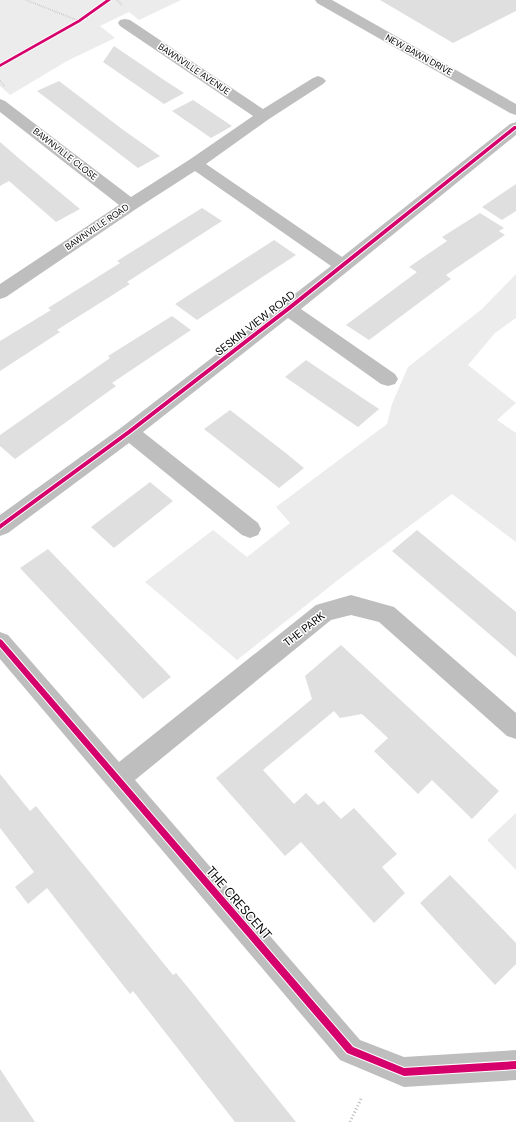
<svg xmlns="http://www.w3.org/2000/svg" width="516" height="1122" font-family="'DM Sans',sans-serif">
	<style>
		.green { fill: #ececec }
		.building { fill: #dfdfdf }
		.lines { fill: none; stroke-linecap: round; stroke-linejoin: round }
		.path-far1 { stroke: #b9b9b9; stroke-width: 2; stroke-dasharray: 0.5 1.5; stroke-linecap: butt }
		.path { stroke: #b9b9b9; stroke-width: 3; stroke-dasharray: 1 2.5; stroke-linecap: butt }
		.minor { fill: #bebebe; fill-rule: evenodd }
		.cycleway-casing { stroke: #fff; stroke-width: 2 }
		.cycleway { fill: #d6006c; fill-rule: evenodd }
		.labels { text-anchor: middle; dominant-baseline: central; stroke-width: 3; stroke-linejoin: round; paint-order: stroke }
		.far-street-label { font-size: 9px; fill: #000; stroke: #fff }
		.street-label { font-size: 11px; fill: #000; stroke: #fff }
		.near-street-label { font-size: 13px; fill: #000; stroke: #fff }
	</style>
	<rect width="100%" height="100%" fill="#fff"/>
	<!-- green -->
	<path class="green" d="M 0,0 L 181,0 L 139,20 L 129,12 L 100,26 L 115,38 L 67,61 L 10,95 L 0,86 Z
		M 516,274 L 516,318 L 495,333 L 468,365 L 516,403 L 497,420 L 516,433 L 516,542 L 452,494 L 343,576 L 237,660 L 145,582 L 213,530 L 247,557 L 290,523 L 276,507 L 387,424 L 392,404 L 408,367 L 482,309 Z
		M 516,813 L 516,870 L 487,840 Z"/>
	<!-- building -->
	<path class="building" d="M 380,0 L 516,0 L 516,11 L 453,43 Z
		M 114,46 L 164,80 L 184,93 L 164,104 L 103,62 Z
		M 59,81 L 122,129 L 160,156 L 138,168 L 37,91 Z
		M 193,100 L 232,126 L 211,138 L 172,111 Z
		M 0,142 L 22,161 L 80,209 L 56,222 L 9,181 L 0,186 Z
		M 516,184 L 516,211 L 502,220 L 482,207 Z
		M 202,208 L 222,221 L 127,282 L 130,284 L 57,330 L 60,332 L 0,371 L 0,341 L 51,310 L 48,308 L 120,263 L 117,261 Z
		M 480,213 L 504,228 L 499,231 L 505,235 L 446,275 L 451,279 L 369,340 L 346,325 L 417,272 L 409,267 L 447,241 L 442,237 Z
		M 274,240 L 296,255 L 197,320 L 175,304 Z
		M 172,316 L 191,330 L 112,383 L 116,386 L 15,459 L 0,446 L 0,435 L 110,358 L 108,356 Z
		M 306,360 L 346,387 L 379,409 L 358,427 L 285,377 Z
		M 230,410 L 287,454 L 304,468 L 279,488 L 204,429 Z
		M 150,482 L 173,501 L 114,548 L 91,527 Z
		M 417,530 L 516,612 L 516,657 L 392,551 Z
		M 48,549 L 171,677 L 143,699 L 20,568 Z
		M 341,645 L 499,791 L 472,819 L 432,780 L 418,794 L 374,751 L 388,738 L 362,714 L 340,718 L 334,711 L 263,770 L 294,804 L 306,793 L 318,805 L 324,801 L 341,819 L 354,808 L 397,854 L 382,867 L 405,893 L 374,923 L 301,842 L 285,856 L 216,778 L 312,699 L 305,676 Z
		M 0,774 L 30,811 L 36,806 L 173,975 L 176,973 L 190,990 L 296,1122 L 235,1122 L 133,991 L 130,994 L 47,888 L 28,904 L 15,887 L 34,872 L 0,828 Z
		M 450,875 L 516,943 L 516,964 L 495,985 L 420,903 Z
		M 0,1069 L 35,1122 L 0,1122 Z"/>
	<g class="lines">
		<!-- path-far1 -->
		<path class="path-far1" d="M 26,0 L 79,21
			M 117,0 L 122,5
			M 0,81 L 5,87"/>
		<!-- path -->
		<path class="path" d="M 350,1122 L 362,1097"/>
		<!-- minor -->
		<path class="minor" d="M 315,0 L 332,0 L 516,104 L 516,115 L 510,113 L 317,3 Z
			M 125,19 L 130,20 L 263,109 L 313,78 L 318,76 L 323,78 L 326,81 L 323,84 L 269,119 L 206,164 L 342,257 L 510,124 L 516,122 L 516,135 L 301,309 L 395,374 L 398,379 L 395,384 L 388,386 L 381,384 L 288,318 L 143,432 L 258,523 L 261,529 L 258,535 L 250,538 L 242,535 L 129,443 L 8,533 L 0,536 L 0,515 L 122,427 L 331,266 L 195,171 L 136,209 L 6,297 L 0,299 L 0,284 L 119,205 L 0,112 L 0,99 L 5,101 L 131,197 L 189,160 L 253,116 L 120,26 L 118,23 L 120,20 Z
			M 351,595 L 394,607 L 516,713 L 516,739 L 507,736 L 379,622 L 351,615 L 331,620 L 135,780 L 360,1040 L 404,1057 L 516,1050 L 516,1080 L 404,1087 L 340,1060 L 0,659 L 0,632 L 8,635 L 119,762 L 316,605 Z"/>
		<!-- cycleway casing -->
		<g class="cycleway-casing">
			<path id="cycleway" d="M 106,0 L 111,0 L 80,22 L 0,67 L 0,64 L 78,20 Z
				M 514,126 L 516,126 L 516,129 L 290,310 L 131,433 L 0,529 L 0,524 L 127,431 L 286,308 Z
				M 0,639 L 2,640 L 353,1047 L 404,1068 L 516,1061 L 516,1069 L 404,1076 L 347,1053 L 0,647 Z"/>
		</g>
		<!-- cycleway -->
		<use href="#cycleway" class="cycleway"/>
	</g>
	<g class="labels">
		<!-- far-street labels -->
		<g class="far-street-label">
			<text transform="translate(419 55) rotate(29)">NEW BAWN DRIVE</text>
			<text transform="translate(194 69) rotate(34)">BAWNVILLE AVENUE</text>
			<text transform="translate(65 154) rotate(38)">BAWNVILLE CLOSE</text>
			<text transform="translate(97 227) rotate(-34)">BAWNVILLE ROAD</text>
		</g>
		<!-- street labels -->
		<g class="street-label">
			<text transform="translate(255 323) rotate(-38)">SESKIN VIEW ROAD</text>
			<text transform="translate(304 629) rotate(-38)">THE PARK</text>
		</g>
		<!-- near-street labels -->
		<g class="near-street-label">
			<text transform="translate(239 903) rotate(49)">THE CRESCENT</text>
		</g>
	</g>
</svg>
